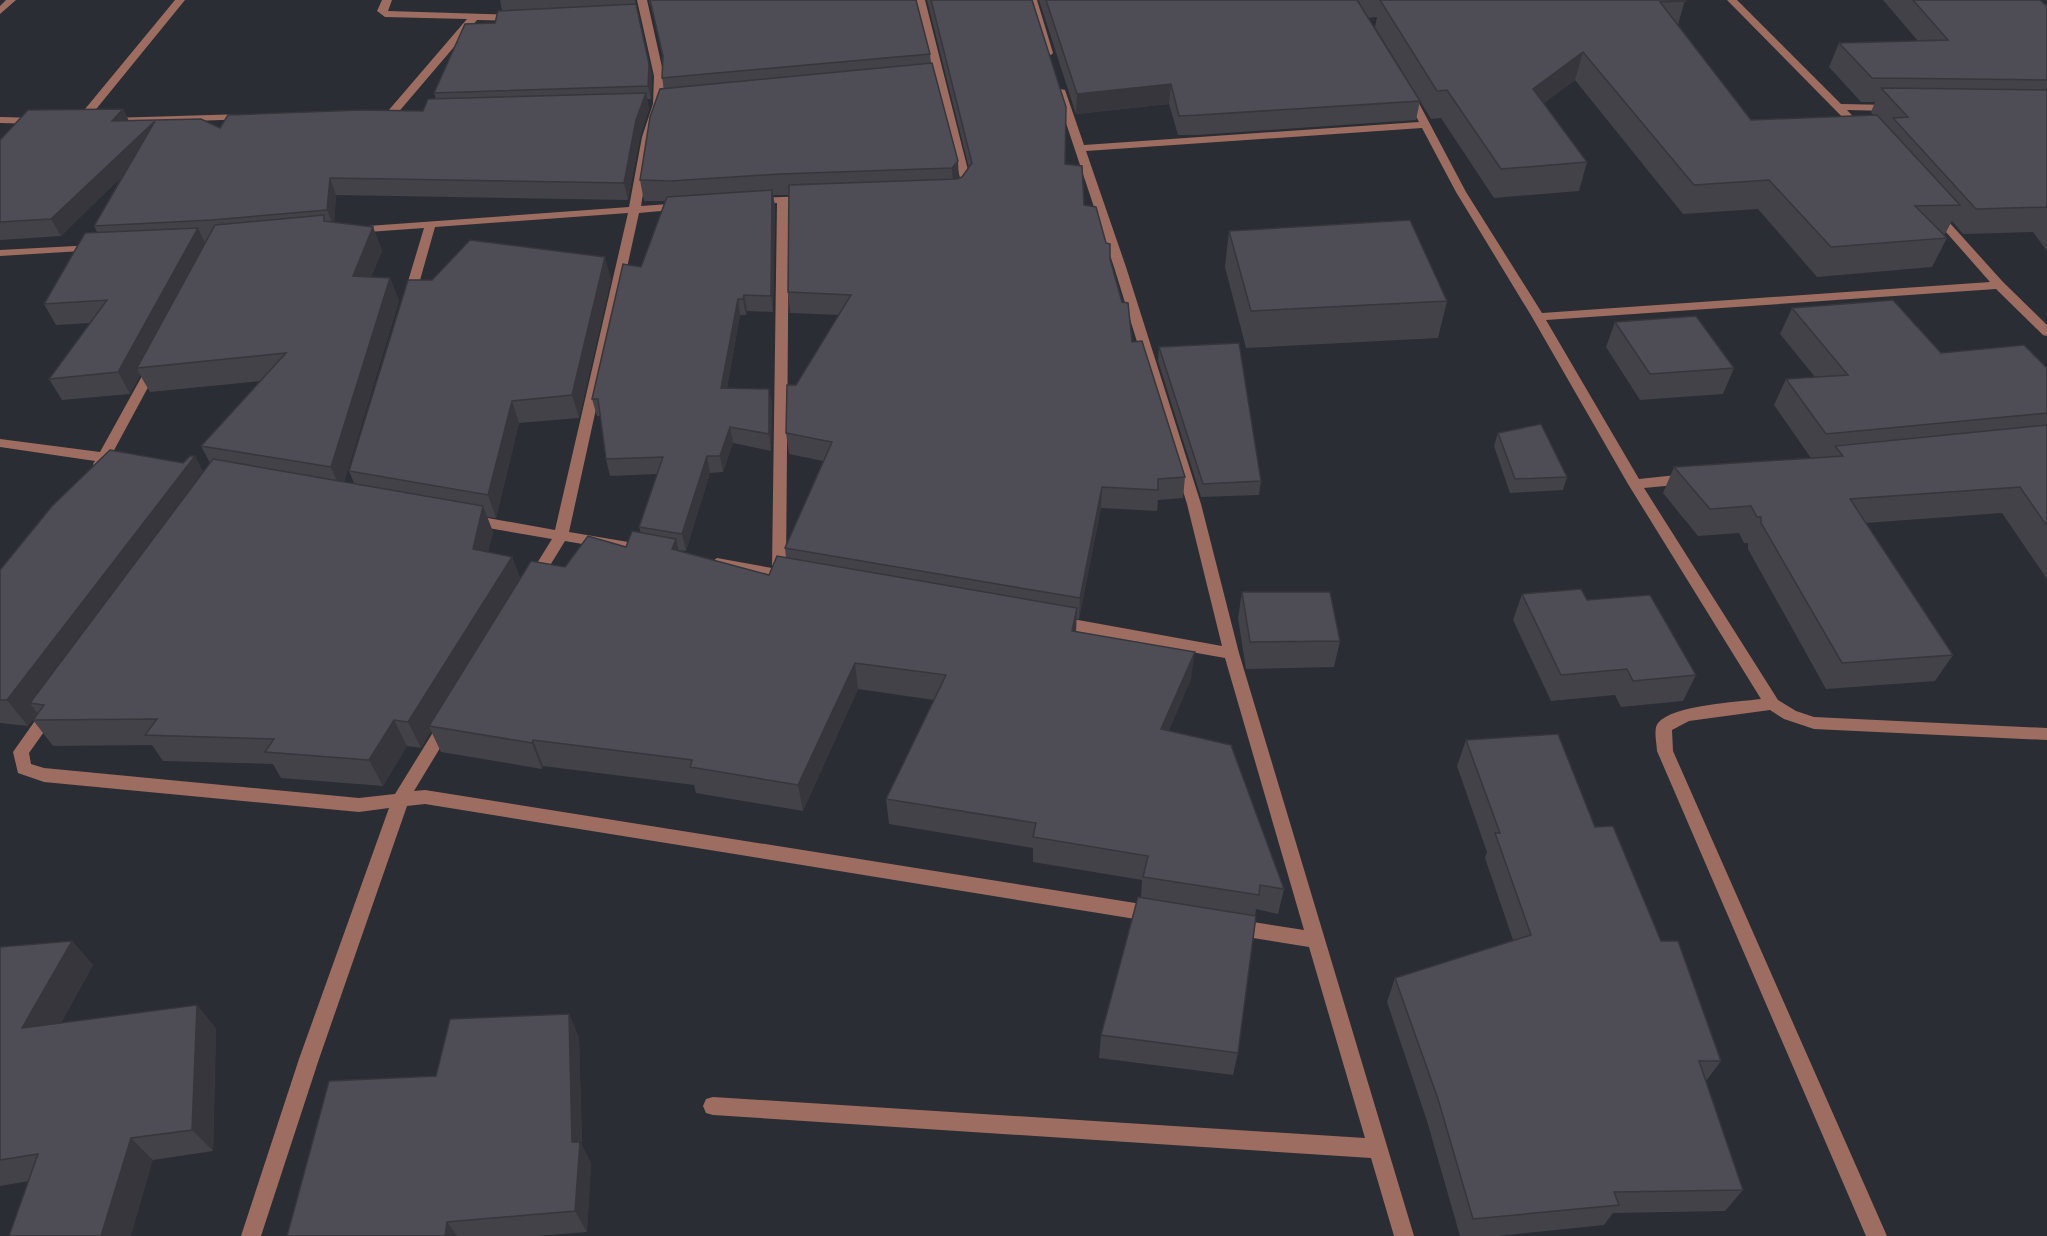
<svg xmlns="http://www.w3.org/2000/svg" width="2047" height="1236" font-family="Ubuntu,sans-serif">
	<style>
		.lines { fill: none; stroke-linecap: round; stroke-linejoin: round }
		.minor { fill: #9e6d61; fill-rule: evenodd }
		.wall { fill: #434249; fill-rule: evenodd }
		.shaded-wall { fill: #37363c }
		.building { fill: #4e4d55; stroke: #37363c; stroke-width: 1.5 }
	</style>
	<rect width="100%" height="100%" fill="#2a2d33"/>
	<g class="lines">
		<!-- minor -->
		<path class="minor" d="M 6,0 L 16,0 L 0,14 L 0,6 Z
			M 175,0 L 185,0 L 84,124 L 76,124 L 76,120 Z
			M 382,0 L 392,0 L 388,11 L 515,15 L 520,18 L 515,21 L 477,20 L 396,115 L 388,115 L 388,111 L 467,19 L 385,17 L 377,11 Z
			M 637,0 L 647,0 L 664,76 L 663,104 L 652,137 L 641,206 L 683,203 L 689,206 L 683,209 L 639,213 L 569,532 L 646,545 L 653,550 L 646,555 L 565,541 L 538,585 L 533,586 L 526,581 L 552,539 L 471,525 L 464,520 L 471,515 L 555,530 L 628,213 L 435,227 L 415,298 L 409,302 L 403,298 L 424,228 L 354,233 L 348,230 L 354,227 L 629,207 L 642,137 L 653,104 L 654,76 Z
			M 915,0 L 925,0 L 971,182 L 962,195 L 958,196 L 953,193 L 961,182 Z
			M 1027,0 L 1037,0 L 1053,53 L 1051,55 L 1043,53 Z
			M 1727,0 L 1737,0 L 1841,104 L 1891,105 L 1896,108 L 1891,111 L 1847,110 L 1866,130 L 1857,132 Z
			M 1056,88 L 1065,90 L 1084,145 L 1419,122 L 1403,92 L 1412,90 L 1466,192 L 1542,313 L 1990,282 L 1931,215 L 1931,211 L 1939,211 L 2003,282 L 2047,325 L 2047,336 L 2043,335 L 1996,289 L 1546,320 L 1639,479 L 1686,474 L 1693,479 L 1686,484 L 1644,488 L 1778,700 L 1796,711 L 1814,717 L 2047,728 L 2047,740 L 1814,729 L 1784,719 L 1770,710 L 1689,721 L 1672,730 L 1673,751 L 1887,1236 L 1866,1236 L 1657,751 C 1657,744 1653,729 1658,723 C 1673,705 1737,702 1761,699 L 1628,484 L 1532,317 L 1456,192 L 1422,128 L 1086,151 L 1126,267 L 1201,504 L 1239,653 L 1414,1236 L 1394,1236 L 1371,1158 L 713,1115 L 706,1113 L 703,1106 L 706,1099 L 713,1097 L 1365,1138 L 1309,947 L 1234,935 L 1228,933 L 1225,927 L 1228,921 L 1234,919 L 1304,930 L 1225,658 L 1056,628 L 1051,626 L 1048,622 L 1051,618 L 1056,616 L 1222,646 L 1187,504 L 1114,267 L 1055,90 Z
			M 245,114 L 250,117 L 249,119 L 110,124 L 105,121 L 110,118 Z
			M 0,117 L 38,118 L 43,121 L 38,124 L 0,123 Z
			M 809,196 L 813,197 L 813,201 L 789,203 L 786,570 L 795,572 L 797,576 L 790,581 L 717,568 L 710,563 L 717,558 L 772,568 L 777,203 L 755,204 L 749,201 L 755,198 Z
			M 94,245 L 100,248 L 98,250 L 0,256 L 0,250 Z
			M 153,363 L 159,367 L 112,454 L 127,457 L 129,460 L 127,463 L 108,462 L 105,467 L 95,467 L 93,464 L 95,461 L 0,447 L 0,439 L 100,452 L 147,367 Z
			M 50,706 L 56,708 L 58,712 L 29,753 L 31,764 L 44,768 L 359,798 L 395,794 L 440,721 L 446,719 L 452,721 L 454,725 L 414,791 L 425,790 L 1154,906 L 1160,909 L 1163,914 L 1160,919 L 1154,922 L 425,804 L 407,806 L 319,1059 L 261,1236 L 241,1236 L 299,1059 L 389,808 L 359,812 L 44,782 L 18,773 L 13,752 L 44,708 Z"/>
	</g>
	<!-- wall -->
	<path class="wall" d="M 500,0 L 635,0 L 652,76 L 651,99 L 647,99 L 649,109 L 640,137 L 628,200 L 336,195 L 334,223 L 373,227 L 382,251 L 371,277 L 390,278 L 399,301 L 344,482 L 354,483 L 349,471 L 432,280 L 611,279 L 579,418 L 519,423 L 496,518 L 487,517 L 493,532 L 488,552 L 512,557 L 520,578 L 565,567 L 626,547 L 641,533 L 639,527 L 657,474 L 610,476 L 606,459 L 600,416 L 597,416 L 592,399 L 665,201 L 644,201 L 640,180 L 664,89 L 662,78 L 663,59 L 651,5 L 650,6 L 649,0 L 916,0 L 930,54 L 931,63 L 958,179 L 962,177 L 969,168 L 927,0 L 1032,0 L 1065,164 L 1110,259 L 1132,342 L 1185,477 L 1183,498 L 1158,500 L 1157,511 L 1101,508 L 1079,619 L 1076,619 L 1076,631 L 1191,679 L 1169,730 L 1284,889 L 1278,914 L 1256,909 L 1238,1053 L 1233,1075 L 1099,1058 L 1101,1035 L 1141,897 L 1142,880 L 1033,862 L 1033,848 L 889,824 L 886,799 L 934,700 L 858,689 L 803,811 L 696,793 L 694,785 L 543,766 L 542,769 L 441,752 L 431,731 L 421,748 L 407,746 L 383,786 L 281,778 L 273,764 L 163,761 L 152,745 L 53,746 L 33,720 L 37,713 L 28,726 L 0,723 L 0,570 L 203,472 L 210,463 L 201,446 L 261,381 L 150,392 L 140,375 L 130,394 L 62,400 L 49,379 L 90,323 L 56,325 L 44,304 L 97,232 L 94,226 L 122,176 L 61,236 L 0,240 L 0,140 L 123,109 L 129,121 L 220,128 L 423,111 L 436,99 L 434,93 L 495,23 L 502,11 ZM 773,195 L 789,195 L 788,292 L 790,313 L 839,315 L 796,385 L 786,433 L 789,454 L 823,461 L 785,548 L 786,558 L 769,575 L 678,550 L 686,551 L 710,473 L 723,472 L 733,443 L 771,451 L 772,405 L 769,389 L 727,388 L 740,315 L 746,315 L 747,311 L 773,312 L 775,206 Z
		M 1039,0 L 1357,0 L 1412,87 L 1375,27 L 1377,17 L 1368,18 L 1358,0 L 1685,0 L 1678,25 L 1751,120 L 1873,115 L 1871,112 L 1875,102 L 1861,102 L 1829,67 L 1839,43 L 1918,41 L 1883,0 L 2040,0 L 2046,5 L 2047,2 L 2047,251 L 2033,232 L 1963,234 L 1952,221 L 1945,234 L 1943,234 L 1947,238 L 1932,267 L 1817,277 L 1758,209 L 1683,214 L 1575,80 L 1544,103 L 1587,162 L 1579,191 L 1494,198 L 1441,118 L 1431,119 L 1420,101 L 1416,120 L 1197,135 L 1178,135 L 1169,104 L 1076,114 Z
		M 1229,231 L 1447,301 L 1438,338 L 1246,348 L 1225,267 Z
		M 1792,308 L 1941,353 L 2047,368 L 2047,579 L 2002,513 L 1866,523 L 1953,655 L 1935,681 L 1826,689 L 1748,549 L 1748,543 L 1744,543 L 1739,533 L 1698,536 L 1663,493 L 1674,467 L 1811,458 L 1774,405 L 1786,379 L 1815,377 L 1780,334 Z
		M 1615,322 L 1734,368 L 1723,394 L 1640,400 L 1606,347 Z
		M 1159,347 L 1261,481 L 1259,495 L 1201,497 L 1158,361 Z
		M 1498,433 L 1567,477 L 1563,490 L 1510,493 L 1494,446 Z
		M 1242,592 L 1340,641 L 1334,667 L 1246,669 L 1238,618 Z
		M 1522,594 L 1587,600 L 1696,675 L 1683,701 L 1621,707 L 1615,695 L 1551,701 L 1513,620 Z
		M 1466,740 L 1595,827 L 1661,941 L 1721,1061 L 1706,1081 L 1743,1190 L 1725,1211 L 1613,1213 L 1604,1225 L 1498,1236 L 1460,1236 L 1427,1121 L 1387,1002 L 1395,978 L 1513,940 L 1485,858 L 1487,852 L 1457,766 Z
		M 72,941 L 93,965 L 61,1023 L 216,1028 L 213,1151 L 153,1160 L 0,1186 L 0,947 Z
		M 569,1014 L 579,1038 L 582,1146 L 591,1163 L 587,1232 L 537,1236 L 287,1236 Z"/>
	<!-- shaded-wall -->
	<path class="shaded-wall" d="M 1583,52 L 1575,80 L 1526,117 L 1533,89 Z
		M 649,64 L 652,76 L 651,99 L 648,86 Z
		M 1171,84 L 1169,104 L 1076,114 L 1077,94 Z
		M 646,93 L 649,109 L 640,137 L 628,200 L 624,183 L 636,120 Z
		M 123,109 L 131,126 L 112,121 Z
		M 155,121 L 162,138 L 61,236 L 51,219 Z
		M 958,161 L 959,181 L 953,189 L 952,168 Z
		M 330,178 L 336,195 L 334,227 L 327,210 Z
		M 772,190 L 775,206 L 773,312 L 771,296 Z
		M 373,227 L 382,251 L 362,300 L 353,276 Z
		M 198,228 L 208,249 L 137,368 L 140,375 L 130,394 L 118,372 Z
		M 605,257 L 611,279 L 579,418 L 572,395 Z
		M 390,278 L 399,301 L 341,491 L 331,467 Z
		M 744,295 L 747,311 L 746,315 L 743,299 Z
		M 738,299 L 740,315 L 724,405 L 721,388 Z
		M 769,389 L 772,405 L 771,451 L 769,434 Z
		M 512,401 L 519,423 L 496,518 L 488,495 Z
		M 730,427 L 733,443 L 723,472 L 720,456 Z
		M 195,456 L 209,483 L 30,703 L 37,713 L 28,726 L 7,700 Z
		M 707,456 L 710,473 L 686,551 L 682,534 Z
		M 1102,487 L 1101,508 L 1079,619 L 1080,598 Z
		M 483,506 L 493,532 L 483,576 L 473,549 Z
		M 676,539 L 682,565 L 672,549 Z
		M 512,557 L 522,584 L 429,726 L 431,731 L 421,748 L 408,722 Z
		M 1077,608 L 1076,634 L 1072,631 Z
		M 1195,652 L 1191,679 L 1159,754 L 1161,729 Z
		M 855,663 L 858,689 L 803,811 L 798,785 Z
		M 394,720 L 407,746 L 383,786 L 369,760 Z
		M 533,740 L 543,766 L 542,769 L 532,743 Z
		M 72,941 L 93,965 L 46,1051 L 22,1028 Z
		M 197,1005 L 216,1028 L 213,1151 L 192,1130 Z
		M 569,1014 L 579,1038 L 582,1146 L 591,1163 L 587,1232 L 575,1211 L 572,1142 Z
		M 131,1138 L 153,1160 L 131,1236 L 101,1236 Z
		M 447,1222 L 457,1236 L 445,1236 Z"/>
	<!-- building -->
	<path class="building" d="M 650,0 L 916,0 L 930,54 L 662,78 L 663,56 Z
		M 931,0 L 1032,0 L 1066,107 L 1065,164 L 1082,166 L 1084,205 L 1096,207 L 1106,243 L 1110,244 L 1110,259 L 1122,302 L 1128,303 L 1132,342 L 1142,341 L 1185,477 L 1158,479 L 1158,490 L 1102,487 L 1080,598 L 785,548 L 832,442 L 786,433 L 787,385 L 796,385 L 851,295 L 788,292 L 789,185 L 956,179 L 962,177 L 972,163 Z
		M 1046,0 L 1357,0 L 1420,101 L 1199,115 L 1179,116 L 1171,84 L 1077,94 Z
		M 1380,0 L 1685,0 L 1686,1 L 1660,2 L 1751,120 L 1877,115 L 1960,205 L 1915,206 L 1947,238 L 1831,247 L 1769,180 L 1694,185 L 1583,52 L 1533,89 L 1587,162 L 1501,169 L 1447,90 L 1437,91 Z
		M 1913,0 L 2040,0 L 2047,6 L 2047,80 L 1872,78 L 1839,43 L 1948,40 Z
		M 636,4 L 649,64 L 648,86 L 434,93 L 465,24 L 495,23 L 498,11 Z
		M 932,63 L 958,161 L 952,168 L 780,174 L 670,181 L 640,180 L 650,117 L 660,89 Z
		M 1881,88 L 2047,90 L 2047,207 L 1976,209 L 1893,118 L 1908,117 Z
		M 646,93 L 636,120 L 624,183 L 330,178 L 327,210 L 212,220 L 94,226 L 155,121 L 51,219 L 0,222 L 0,140 L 28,110 L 123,109 L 112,121 L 201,119 L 220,128 L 228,115 L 361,110 L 423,111 L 428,99 Z
		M 772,190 L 771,296 L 744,295 L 743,299 L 738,299 L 721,388 L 769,389 L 769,434 L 730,427 L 720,456 L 707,456 L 682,534 L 639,527 L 663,457 L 606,459 L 598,399 L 592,399 L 623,264 L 641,267 L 667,197 Z
		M 324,215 L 324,221 L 373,227 L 353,276 L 390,278 L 331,467 L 201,446 L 286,353 L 137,368 L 215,225 Z
		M 1410,220 L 1447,301 L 1251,311 L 1229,231 Z
		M 198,228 L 118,372 L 49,379 L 107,300 L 44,304 L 85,233 Z
		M 470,240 L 605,257 L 572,395 L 512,401 L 488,495 L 349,471 L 408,280 L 432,280 Z
		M 1893,300 L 1941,353 L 2024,345 L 2047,368 L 2047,413 L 1826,434 L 1786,379 L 1848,375 L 1792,308 Z
		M 1696,316 L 1734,368 L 1650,374 L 1615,322 Z
		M 1239,343 L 1261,481 L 1203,484 L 1159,347 Z
		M 1541,424 L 1567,477 L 1515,479 L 1498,433 Z
		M 2047,425 L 2047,526 L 2020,487 L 1850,499 L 1953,655 L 1842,663 L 1761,523 L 1761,517 L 1757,517 L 1751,506 L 1710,509 L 1674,467 L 1843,456 L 1835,446 Z
		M 110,450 L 183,463 L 190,456 L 195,456 L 7,700 L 0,700 L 0,570 L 52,506 Z
		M 213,459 L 483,506 L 473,549 L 512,557 L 408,722 L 394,720 L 369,760 L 265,752 L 274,739 L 145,735 L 157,719 L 33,720 L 44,705 L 30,703 Z
		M 632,531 L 676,539 L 672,549 L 769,575 L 777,556 L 1077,608 L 1072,631 L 1195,652 L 1161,729 L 1231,745 L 1284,889 L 1260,885 L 1259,895 L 1143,877 L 1148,856 L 1033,837 L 1036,823 L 886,799 L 946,675 L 855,663 L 798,785 L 690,767 L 692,760 L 533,740 L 532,743 L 429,726 L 531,561 L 565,567 L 588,536 L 626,547 Z
		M 1581,589 L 1587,600 L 1650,595 L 1696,675 L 1633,681 L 1627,669 L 1561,675 L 1522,594 Z
		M 1242,592 L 1330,592 L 1340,641 L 1250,642 Z
		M 1558,734 L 1595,827 L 1613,826 L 1661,941 L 1678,941 L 1721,1061 L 1699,1061 L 1743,1190 L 1614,1192 L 1619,1205 L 1473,1219 L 1438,1099 L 1395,978 L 1531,935 L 1495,833 L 1500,833 L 1466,740 Z
		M 1138,897 L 1256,916 L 1238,1053 L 1101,1035 Z
		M 72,941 L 22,1028 L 197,1005 L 192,1130 L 131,1138 L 101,1236 L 9,1236 L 38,1154 L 0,1160 L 0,947 Z
		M 569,1014 L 572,1142 L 580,1142 L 575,1211 L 447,1222 L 445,1236 L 287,1236 L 329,1081 L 436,1076 L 450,1019 Z"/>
</svg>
